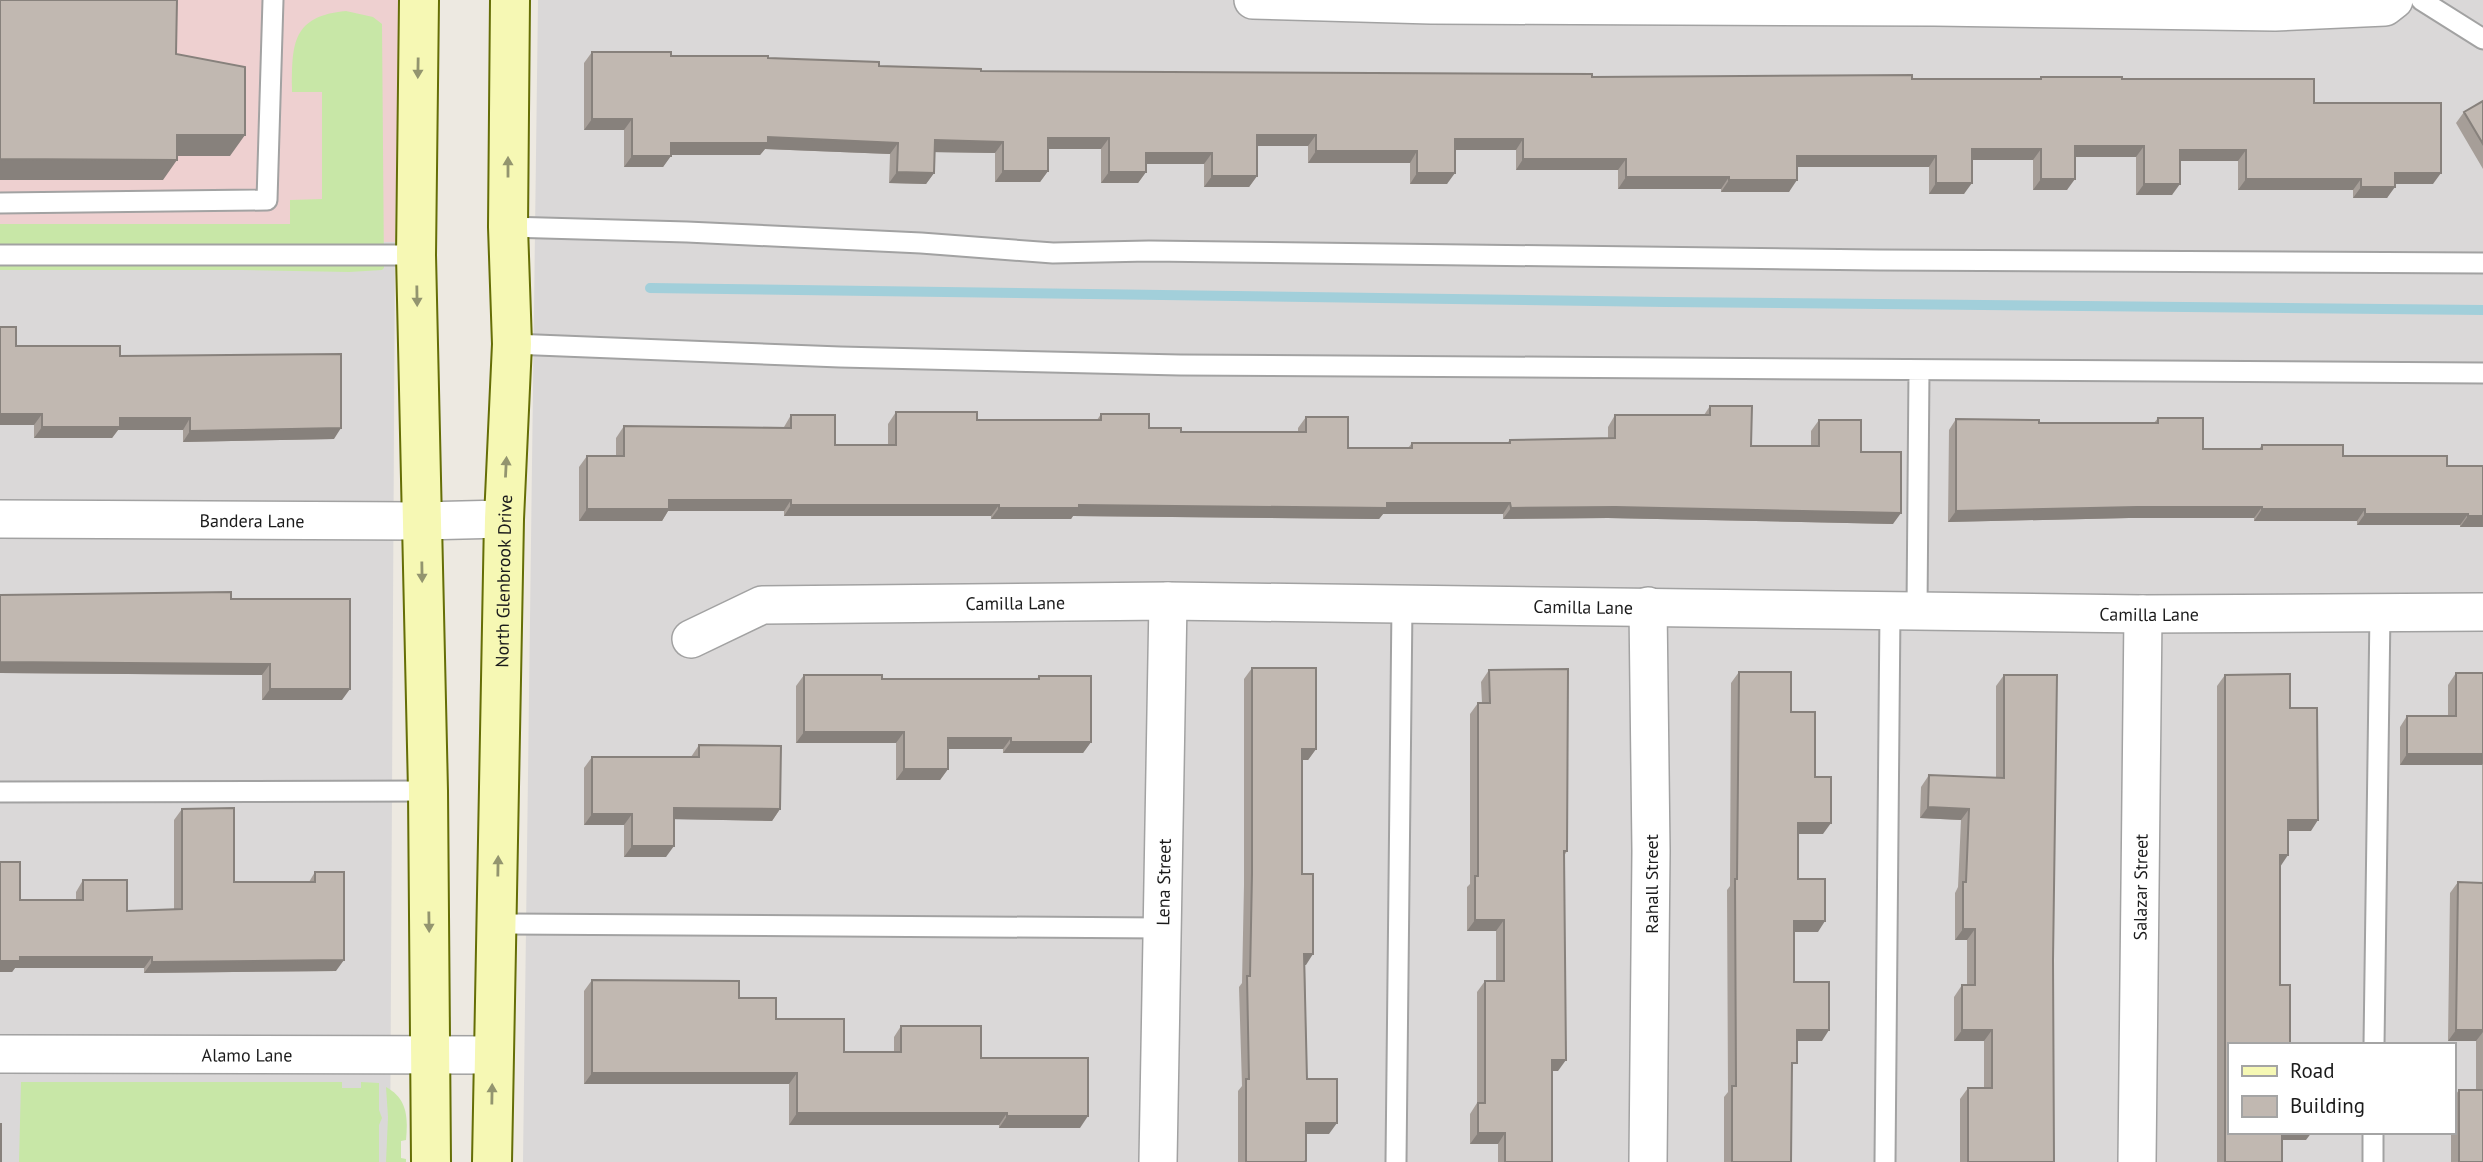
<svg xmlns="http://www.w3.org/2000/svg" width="2483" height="1162" font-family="'PT Sans',sans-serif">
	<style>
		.residential { fill: #dad8d8; fill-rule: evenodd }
		.commercial { fill: #eed0d0 }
		.grass { fill: #c8e7a7 }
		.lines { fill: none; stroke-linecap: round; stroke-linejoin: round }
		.stream { stroke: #a2cfda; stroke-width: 10 }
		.service-casing { stroke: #a2a2a2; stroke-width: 23 }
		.minor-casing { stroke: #a2a2a2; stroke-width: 40 }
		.secondary-casing { stroke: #656e06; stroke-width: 42 }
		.service { stroke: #fff; stroke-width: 19 }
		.minor { stroke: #fff; stroke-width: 37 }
		.secondary { stroke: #f6f8b4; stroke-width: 38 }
		.wall { fill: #a69e98 }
		.shaded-wall { fill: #87817c }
		.building { fill: #c1b8b1; stroke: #87817c; stroke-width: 2 }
		.oneway { fill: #93956f }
		.labels { text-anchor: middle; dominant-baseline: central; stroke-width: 5; stroke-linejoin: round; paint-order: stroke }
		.street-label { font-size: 18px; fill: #1b1b1b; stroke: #fff }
	</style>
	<rect width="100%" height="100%" fill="#ede9e1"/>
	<!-- residential -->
	<path class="residential" d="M 538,0 L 2483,0 L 2483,1162 L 523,1162 ZM 2229,1045 L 2453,1045 L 2453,1132 L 2229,1132 Z
		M 0,241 L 395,242 L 390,1162 L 0,1162 Z"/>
	<!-- commercial -->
	<path class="commercial" d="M 0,0 L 399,0 L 395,242 L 0,241 Z"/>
	<!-- grass -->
	<path class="grass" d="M 346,11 L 373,17 L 382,24 L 384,268 L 382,270 L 349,272 L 242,270 L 0,270 L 0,224 L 290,224 L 290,200 L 322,199 L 322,92 L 292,92 C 292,45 291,16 346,11 Z
		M 21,1082 L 342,1082 L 342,1088 L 361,1088 L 361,1082 L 379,1083 L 379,1110 L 382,1118 L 379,1125 L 379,1162 L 19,1162 Z
		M 386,1087 C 408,1099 408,1118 406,1140 L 401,1141 L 401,1158 L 406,1159 L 406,1162 L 386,1162 L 388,1117 Z"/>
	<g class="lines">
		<!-- stream -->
		<path class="stream" d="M 650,288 L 1666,302 L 2483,310"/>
		<!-- service casing -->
		<g class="service-casing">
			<path id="service" d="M 2421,0 L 2483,39
				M 0,203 L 267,200 L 273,0
				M 508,227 L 687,232 L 921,243 L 1053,253 L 1149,251 L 1879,260 L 2483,263
				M 0,255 L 416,255
				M 512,344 L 840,357 L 1180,365 L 2483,373
				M 1917,610 L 1919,370
				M 0,792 L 428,791
				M 497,924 L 1162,928
				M 2374,1045 L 2380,612
				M 1396,1162 L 1402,604
				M 1885,1162 L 1890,610
				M 2373,1162 L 2373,1132"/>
		</g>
		<!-- minor casing -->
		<g class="minor-casing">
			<g id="minor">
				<path d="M 1253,0 L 1431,5 L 1935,7 L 2275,12 L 2385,7 L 2394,0"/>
				<path id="s1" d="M 0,519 L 421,521 L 504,519"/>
				<path d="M 1648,606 L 1651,851 L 1648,1162"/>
				<path id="s2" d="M 691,639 L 762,605 L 1168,601 L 2143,614 L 2483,612"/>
				<path id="s3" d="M 0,1054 L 493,1055"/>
				<path id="s4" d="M 1158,1162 L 1168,601"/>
				<path id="s5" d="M 2137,1162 L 2143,614"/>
			</g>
		</g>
		<!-- secondary casing -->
		<g class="secondary-casing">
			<g id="secondary">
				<path d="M 419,0 L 416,255 L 428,791 L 431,1162"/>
				<path id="s6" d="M 492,1162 L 504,519 L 512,344 L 508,227 L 510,0"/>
			</g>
		</g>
		<!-- service -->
		<use href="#service" class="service"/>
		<!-- minor -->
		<use href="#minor" class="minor"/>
		<!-- secondary -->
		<use href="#secondary" class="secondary"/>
	</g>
	<!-- wall -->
	<path class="wall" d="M 592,52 L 671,56 L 768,58 L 879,66 L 981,71 L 1592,77 L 1912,79 L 2039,79 L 2041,77 L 2122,79 L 2314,103 L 2433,184 L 2395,184 L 2387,198 L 2353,198 L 2353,190 L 2238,190 L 2238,161 L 2180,161 L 2172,195 L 2136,195 L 2136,157 L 2075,157 L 2067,190 L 2033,190 L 2033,160 L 1972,160 L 1964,194 L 1929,194 L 1929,167 L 1797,167 L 1789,192 L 1721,192 L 1721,189 L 1618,189 L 1618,170 L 1516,170 L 1516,150 L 1455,150 L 1447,184 L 1410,184 L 1410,163 L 1308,163 L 1308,146 L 1257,146 L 1257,176 L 1249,187 L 1204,187 L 1204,164 L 1146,164 L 1146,172 L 1138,183 L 1101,183 L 1101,149 L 1048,149 L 1048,171 L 1040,182 L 995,182 L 995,153 L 935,152 L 934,173 L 926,184 L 889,183 L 890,154 L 765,149 L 760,155 L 671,155 L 663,167 L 624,167 L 624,130 L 584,130 L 584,63 Z
		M 2483,101 L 2483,169 L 2456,123 L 2464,112 Z
		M 16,346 L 120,356 L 334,439 L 183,442 L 183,430 L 118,430 L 112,438 L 34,438 L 34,425 L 0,425 Z
		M 1710,406 L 1751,446 L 1811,446 L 1811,431 L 1819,420 L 1861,452 L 1893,524 L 1608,518 L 1503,519 L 1503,514 L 1383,514 L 1379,519 L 1073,516 L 1071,519 L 991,519 L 991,516 L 784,516 L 784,511 L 668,511 L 662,521 L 579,521 L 579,467 L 587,456 L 616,456 L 616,438 L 624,426 L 784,427 L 791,415 L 835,445 L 888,445 L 888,424 L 896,412 L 977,420 L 1097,420 L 1101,414 L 1149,428 L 1181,432 L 1298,432 L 1298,428 L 1306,417 L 1348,448 L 1408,448 L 1412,443 L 1507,443 L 1510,440 L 1608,438 L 1608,427 L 1615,415 L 1704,415 Z
		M 2158,418 L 2203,449 L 2259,449 L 2262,445 L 2343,456 L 2447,466 L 2483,527 L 2460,527 L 2460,525 L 2357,525 L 2357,521 L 2254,521 L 2254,518 L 2129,518 L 1948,522 L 1949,430 L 1956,419 L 2039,423 L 2154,423 Z
		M 0,595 L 231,599 L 342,700 L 262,700 L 262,675 L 0,673 Z
		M 1252,668 L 1316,749 L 1308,760 L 1302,760 L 1302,874 L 1306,965 L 1305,965 L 1307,1079 L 1329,1134 L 1306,1134 L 1306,1162 L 1238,1162 L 1238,1091 L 1242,1086 L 1239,987 L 1242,983 L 1244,885 L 1244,679 Z
		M 1489,670 L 1567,851 L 1564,856 L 1558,1071 L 1552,1071 L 1552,1162 L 1498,1162 L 1498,1144 L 1470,1144 L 1470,1114 L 1477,1103 L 1477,992 L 1485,981 L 1496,981 L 1496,931 L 1467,931 L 1467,887 L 1470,884 L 1470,714 L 1478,703 L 1482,703 L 1481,682 Z
		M 1739,672 L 1791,712 L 1815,777 L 1823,834 L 1798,834 L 1798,879 L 1818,932 L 1794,932 L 1794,982 L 1822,1041 L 1797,1041 L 1792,1070 L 1791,1162 L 1724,1162 L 1724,1097 L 1728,1092 L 1727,890 L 1730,886 L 1731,683 Z
		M 2456,673 L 2483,673 L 2483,1162 L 2451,1162 L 2451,1132 L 2453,1132 L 2453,1098 L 2459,1090 L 2476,1090 L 2476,1041 L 2448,1041 L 2450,893 L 2458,882 L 2482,883 L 2482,765 L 2400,765 L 2400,727 L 2407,716 L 2448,716 L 2448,685 Z
		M 804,675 L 882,679 L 1037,679 L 1039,676 L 1091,742 L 1083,753 L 1003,753 L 1003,749 L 948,749 L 948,769 L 940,780 L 896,780 L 896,743 L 796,743 L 796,686 Z
		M 2004,675 L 2053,960 L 2054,1162 L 1960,1162 L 1960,1099 L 1968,1088 L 1984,1088 L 1984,1041 L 1954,1041 L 1954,997 L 1962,985 L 1967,985 L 1967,940 L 1955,940 L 1955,893 L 1958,887 L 1961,820 L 1920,818 L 1921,787 L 1929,775 L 1996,778 L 1996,686 Z
		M 2225,675 L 2290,708 L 2311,831 L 2288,831 L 2280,867 L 2229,1045 L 2306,1140 L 2282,1140 L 2282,1162 L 2217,1162 L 2217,686 Z
		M 699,745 L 780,809 L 772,821 L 674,819 L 666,857 L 624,857 L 624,825 L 584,825 L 584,768 L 592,757 L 691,757 Z
		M 182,809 L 234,882 L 309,882 L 315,872 L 336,971 L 144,973 L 144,968 L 15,968 L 12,972 L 0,972 L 20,900 L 76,900 L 76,892 L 83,880 L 127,911 L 174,910 L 174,820 Z
		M 592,980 L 739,998 L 776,1019 L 844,1052 L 894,1052 L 894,1037 L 901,1026 L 981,1058 L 1080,1128 L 999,1128 L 999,1125 L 789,1125 L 789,1084 L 584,1084 L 584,991 Z"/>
	<!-- shaded-wall -->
	<path class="shaded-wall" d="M 592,119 L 632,119 L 624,130 L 584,130 Z
		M 177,135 L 245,135 L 230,156 L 163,156 Z
		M 1257,135 L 1316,135 L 1308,146 L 1249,146 Z
		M 768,137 L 898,143 L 890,154 L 765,149 L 760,155 L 663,155 L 671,143 Z
		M 1048,138 L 1109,138 L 1101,149 L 1040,149 Z
		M 1455,139 L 1523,139 L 1516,150 L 1447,150 Z
		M 935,140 L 1003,142 L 995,153 L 927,152 Z
		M 2075,146 L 2144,146 L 2136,157 L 2067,157 Z
		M 1972,149 L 2041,149 L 2033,160 L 1964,160 Z
		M 2180,150 L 2246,150 L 2238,161 L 2172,161 Z
		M 1316,151 L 1417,151 L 1410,163 L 1308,163 Z
		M 1146,153 L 1212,153 L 1204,164 L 1138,164 Z
		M 632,156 L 671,156 L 663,167 L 624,167 Z
		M 1797,156 L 1936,156 L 1929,167 L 1789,167 Z
		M 0,159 L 177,160 L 163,180 L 0,180 Z
		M 1523,159 L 1626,159 L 1618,170 L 1516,170 Z
		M 1003,171 L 1048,171 L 1040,182 L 995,182 Z
		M 897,172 L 934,173 L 926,184 L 889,183 Z
		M 1109,172 L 1146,172 L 1138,183 L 1101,183 Z
		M 1417,173 L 1455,173 L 1447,184 L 1410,184 Z
		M 2395,173 L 2441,173 L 2433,184 L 2387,184 Z
		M 1212,176 L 1257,176 L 1249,187 L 1204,187 Z
		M 1626,177 L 1729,177 L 1721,189 L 1618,189 Z
		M 2041,179 L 2075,179 L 2067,190 L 2033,190 Z
		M 2246,179 L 2361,179 L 2353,190 L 2238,190 Z
		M 1729,180 L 1797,180 L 1789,192 L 1721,192 Z
		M 1936,183 L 1972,183 L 1964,194 L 1929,194 Z
		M 2144,184 L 2180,184 L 2172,195 L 2136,195 Z
		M 2361,187 L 2395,187 L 2387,198 L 2353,198 Z
		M 0,414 L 42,414 L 34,425 L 0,425 Z
		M 120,418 L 190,418 L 183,430 L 118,430 L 112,438 L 34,438 L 42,427 Z
		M 341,428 L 334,439 L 183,442 L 190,431 Z
		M 669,500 L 791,500 L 784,511 L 668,511 L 662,521 L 579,521 L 587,509 Z
		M 1387,503 L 1510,503 L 1503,514 L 1383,514 L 1379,519 L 1073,516 L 1071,519 L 991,519 L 999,508 L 1079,505 Z
		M 791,505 L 999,505 L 991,516 L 784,516 Z
		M 1615,507 L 1901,513 L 1893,524 L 1608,518 L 1503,519 L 1511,508 Z
		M 2137,507 L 2262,507 L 2254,518 L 2129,518 L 1948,522 L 1956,511 Z
		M 2262,509 L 2365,509 L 2357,521 L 2254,521 Z
		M 2365,514 L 2468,514 L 2460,525 L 2357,525 Z
		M 2468,516 L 2483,516 L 2483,527 L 2460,527 Z
		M 0,662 L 19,662 L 270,664 L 262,675 L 0,673 Z
		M 270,689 L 350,689 L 342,700 L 262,700 Z
		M 804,732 L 904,732 L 896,743 L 796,743 Z
		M 948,738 L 1011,738 L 1003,749 L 940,749 Z
		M 1011,742 L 1091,742 L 1083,753 L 1003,753 Z
		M 1302,749 L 1316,749 L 1308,760 L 1294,760 Z
		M 2407,754 L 2483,754 L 2483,764 L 2482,765 L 2400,765 Z
		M 904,769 L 948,769 L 940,780 L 896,780 Z
		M 1928,807 L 1969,809 L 1961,820 L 1920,818 Z
		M 674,808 L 780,809 L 772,821 L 666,819 Z
		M 592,814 L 632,814 L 624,825 L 584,825 Z
		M 2288,820 L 2318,820 L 2311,831 L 2280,831 Z
		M 1798,823 L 1831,823 L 1823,834 L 1790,834 Z
		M 632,846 L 674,846 L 666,857 L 624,857 Z
		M 2280,855 L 2288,855 L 2280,867 Z
		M 1475,920 L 1504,920 L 1496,931 L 1467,931 Z
		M 1794,921 L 1825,921 L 1818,932 L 1786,932 Z
		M 1963,929 L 1975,929 L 1967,940 L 1955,940 Z
		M 1304,954 L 1313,954 L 1306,965 L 1297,965 Z
		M 20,957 L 152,957 L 144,968 L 15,968 L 12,972 L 0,972 L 0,961 Z
		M 344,960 L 336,971 L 144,973 L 152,962 Z
		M 1797,1030 L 1829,1030 L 1822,1041 L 1789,1041 Z
		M 1962,1030 L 1992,1030 L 1984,1041 L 1954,1041 Z
		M 2456,1030 L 2483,1030 L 2483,1032 L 2476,1041 L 2448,1041 Z
		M 1552,1060 L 1566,1060 L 1558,1071 L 1544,1071 Z
		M 592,1073 L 797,1073 L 789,1084 L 584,1084 Z
		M 797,1113 L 1007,1113 L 999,1125 L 789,1125 Z
		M 1007,1116 L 1088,1116 L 1080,1128 L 999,1128 Z
		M 1306,1123 L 1337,1123 L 1329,1134 L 1298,1134 Z
		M 2280,1132 L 2312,1132 L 2306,1140 L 2275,1140 Z
		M 1478,1133 L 1505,1133 L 1498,1144 L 1470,1144 Z"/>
	<!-- building -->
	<path class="building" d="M 0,0 L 177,0 L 176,54 L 245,67 L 245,135 L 177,135 L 177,160 L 0,159 Z
		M 592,52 L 671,52 L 671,56 L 768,56 L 768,58 L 879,62 L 879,66 L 981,69 L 981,71 L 1592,74 L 1592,77 L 1912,75 L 1912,79 L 2041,79 L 2041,77 L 2122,77 L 2122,79 L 2314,79 L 2314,103 L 2441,103 L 2441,173 L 2395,173 L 2395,187 L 2361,187 L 2361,179 L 2246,179 L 2246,150 L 2180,150 L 2180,184 L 2144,184 L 2144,146 L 2075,146 L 2075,179 L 2041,179 L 2041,149 L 1972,149 L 1972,183 L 1936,183 L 1936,156 L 1797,156 L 1797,180 L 1729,180 L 1729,177 L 1626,177 L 1626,159 L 1523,159 L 1523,139 L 1455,139 L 1455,173 L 1417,173 L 1417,151 L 1316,151 L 1316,135 L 1257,135 L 1257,176 L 1212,176 L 1212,153 L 1146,153 L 1146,172 L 1109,172 L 1109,138 L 1048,138 L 1048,171 L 1003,171 L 1003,142 L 935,140 L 934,173 L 897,172 L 898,143 L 768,137 L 768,143 L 671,143 L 671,156 L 632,156 L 632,119 L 592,119 Z
		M 2483,101 L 2483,144 L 2464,112 Z
		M 0,327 L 16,327 L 16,346 L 120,346 L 120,356 L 341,354 L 341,428 L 190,431 L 190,418 L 120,418 L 120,427 L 42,427 L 42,414 L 0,414 Z
		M 1710,406 L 1752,406 L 1751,446 L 1819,446 L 1819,420 L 1861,420 L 1861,452 L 1901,452 L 1901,513 L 1615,507 L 1511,508 L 1510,503 L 1387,503 L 1387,508 L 1079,505 L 1079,508 L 999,508 L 999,505 L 791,505 L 791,500 L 669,500 L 669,509 L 587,509 L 587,456 L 624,456 L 624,426 L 791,428 L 791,415 L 835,415 L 835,445 L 896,445 L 896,412 L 977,412 L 977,420 L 1101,420 L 1101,414 L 1149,414 L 1149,428 L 1181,428 L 1181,432 L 1306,432 L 1306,417 L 1348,417 L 1348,448 L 1412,448 L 1412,443 L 1510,443 L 1510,440 L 1615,438 L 1615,415 L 1710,415 Z
		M 2158,418 L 2203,418 L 2203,449 L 2262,449 L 2262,445 L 2343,445 L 2343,456 L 2447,456 L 2447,466 L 2483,466 L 2483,516 L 2468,516 L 2468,514 L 2365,514 L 2365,509 L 2262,509 L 2262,507 L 2137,507 L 1956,511 L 1956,419 L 2039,420 L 2039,423 L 2158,423 Z
		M 231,592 L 231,599 L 350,599 L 350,689 L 270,689 L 270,664 L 0,662 L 0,595 Z
		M 1252,668 L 1316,668 L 1316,749 L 1302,749 L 1302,874 L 1313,874 L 1313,954 L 1304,954 L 1307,1079 L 1337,1079 L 1337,1123 L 1306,1123 L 1306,1161 L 1304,1162 L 1246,1162 L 1246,1079 L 1249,1079 L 1247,976 L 1250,976 L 1252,874 Z
		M 1568,669 L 1567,851 L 1564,851 L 1566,1060 L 1552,1060 L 1552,1162 L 1505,1162 L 1505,1133 L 1478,1133 L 1478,1103 L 1485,1103 L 1485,981 L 1504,981 L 1504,920 L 1475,920 L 1475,876 L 1478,876 L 1478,703 L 1490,703 L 1489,670 Z
		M 1739,672 L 1791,672 L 1791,712 L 1815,712 L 1815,777 L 1831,777 L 1831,823 L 1798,823 L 1798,879 L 1825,879 L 1825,921 L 1794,921 L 1794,982 L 1829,982 L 1829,1030 L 1797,1030 L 1797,1063 L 1792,1063 L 1791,1162 L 1732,1162 L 1732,1086 L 1736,1086 L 1735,879 L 1737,879 Z
		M 2456,673 L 2483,673 L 2483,754 L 2407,754 L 2407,716 L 2456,716 Z
		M 2290,674 L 2290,708 L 2317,708 L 2318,820 L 2288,820 L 2288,855 L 2280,855 L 2280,985 L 2290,985 L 2290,1045 L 2229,1045 L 2229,1132 L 2282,1132 L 2282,1162 L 2225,1162 L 2225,675 Z
		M 804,675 L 882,675 L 882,679 L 1039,679 L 1039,676 L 1091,676 L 1091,742 L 1011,742 L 1011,738 L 948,738 L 948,769 L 904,769 L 904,732 L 804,732 Z
		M 2004,675 L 2057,675 L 2053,960 L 2054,1162 L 1968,1162 L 1968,1088 L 1992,1088 L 1992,1030 L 1962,1030 L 1962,985 L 1975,985 L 1975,929 L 1963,929 L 1963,882 L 1966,882 L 1969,809 L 1928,807 L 1929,775 L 2004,778 Z
		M 699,745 L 781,746 L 780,809 L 674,808 L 674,846 L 632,846 L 632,814 L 592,814 L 592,757 L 699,757 Z
		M 234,808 L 234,882 L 315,882 L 315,872 L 344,872 L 344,960 L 152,962 L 152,957 L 20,957 L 20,961 L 0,961 L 0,862 L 20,862 L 20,900 L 83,900 L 83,880 L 127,880 L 127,911 L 182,909 L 182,809 Z
		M 2458,882 L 2483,883 L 2483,1030 L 2456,1030 Z
		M 592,980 L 739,981 L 739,998 L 776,998 L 776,1019 L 844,1019 L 844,1052 L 901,1052 L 901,1026 L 981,1026 L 981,1058 L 1088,1058 L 1088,1116 L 1007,1116 L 1007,1113 L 797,1113 L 797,1073 L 592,1073 Z
		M 2459,1090 L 2483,1090 L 2483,1162 L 2459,1162 Z
		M 0,1124 L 1,1124 L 1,1162 L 0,1162 Z"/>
	<!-- one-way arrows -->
	<defs><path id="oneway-solid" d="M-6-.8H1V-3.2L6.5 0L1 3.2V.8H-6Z" transform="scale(1.75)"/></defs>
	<g class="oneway">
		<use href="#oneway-solid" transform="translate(418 68) rotate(91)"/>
		<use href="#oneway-solid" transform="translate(508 167) rotate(-90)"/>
		<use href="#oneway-solid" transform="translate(417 296) rotate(89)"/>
		<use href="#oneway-solid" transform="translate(506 467) rotate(-87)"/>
		<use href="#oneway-solid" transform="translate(422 572) rotate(89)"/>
		<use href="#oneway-solid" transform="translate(498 866) rotate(-89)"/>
		<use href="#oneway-solid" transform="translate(429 922) rotate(89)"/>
		<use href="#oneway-solid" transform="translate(492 1094) rotate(-89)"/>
	</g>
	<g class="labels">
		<!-- street labels -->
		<g class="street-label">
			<text stroke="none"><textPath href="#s1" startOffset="252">Bandera Lane</textPath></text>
			<text stroke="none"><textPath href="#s6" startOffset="581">North Glenbrook Drive</textPath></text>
			<text stroke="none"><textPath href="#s2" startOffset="332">Camilla Lane</textPath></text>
			<text stroke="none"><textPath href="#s2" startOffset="900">Camilla Lane</textPath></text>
			<text stroke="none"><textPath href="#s2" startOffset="1466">Camilla Lane</textPath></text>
			<text stroke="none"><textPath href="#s4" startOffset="280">Lena Street</textPath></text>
			<text transform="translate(1651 884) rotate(-90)">Rahall Street</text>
			<text stroke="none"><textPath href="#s5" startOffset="275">Salazar Street</textPath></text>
			<text stroke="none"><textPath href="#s3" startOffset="247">Alamo Lane</textPath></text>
		</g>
	</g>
	<!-- legend -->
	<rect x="2228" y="1043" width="228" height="91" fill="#ffffff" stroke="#a4a4a4" stroke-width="2"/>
	<rect x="2242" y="1066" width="35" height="10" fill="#f6f8b4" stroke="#a4a4a4" stroke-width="2"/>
	<text x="2290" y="1078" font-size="21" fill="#1b1b1b">Road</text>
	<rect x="2242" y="1096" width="35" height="21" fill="#c1b8b1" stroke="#a4a4a4" stroke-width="2"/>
	<text x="2290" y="1113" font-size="21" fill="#1b1b1b">Building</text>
</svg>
